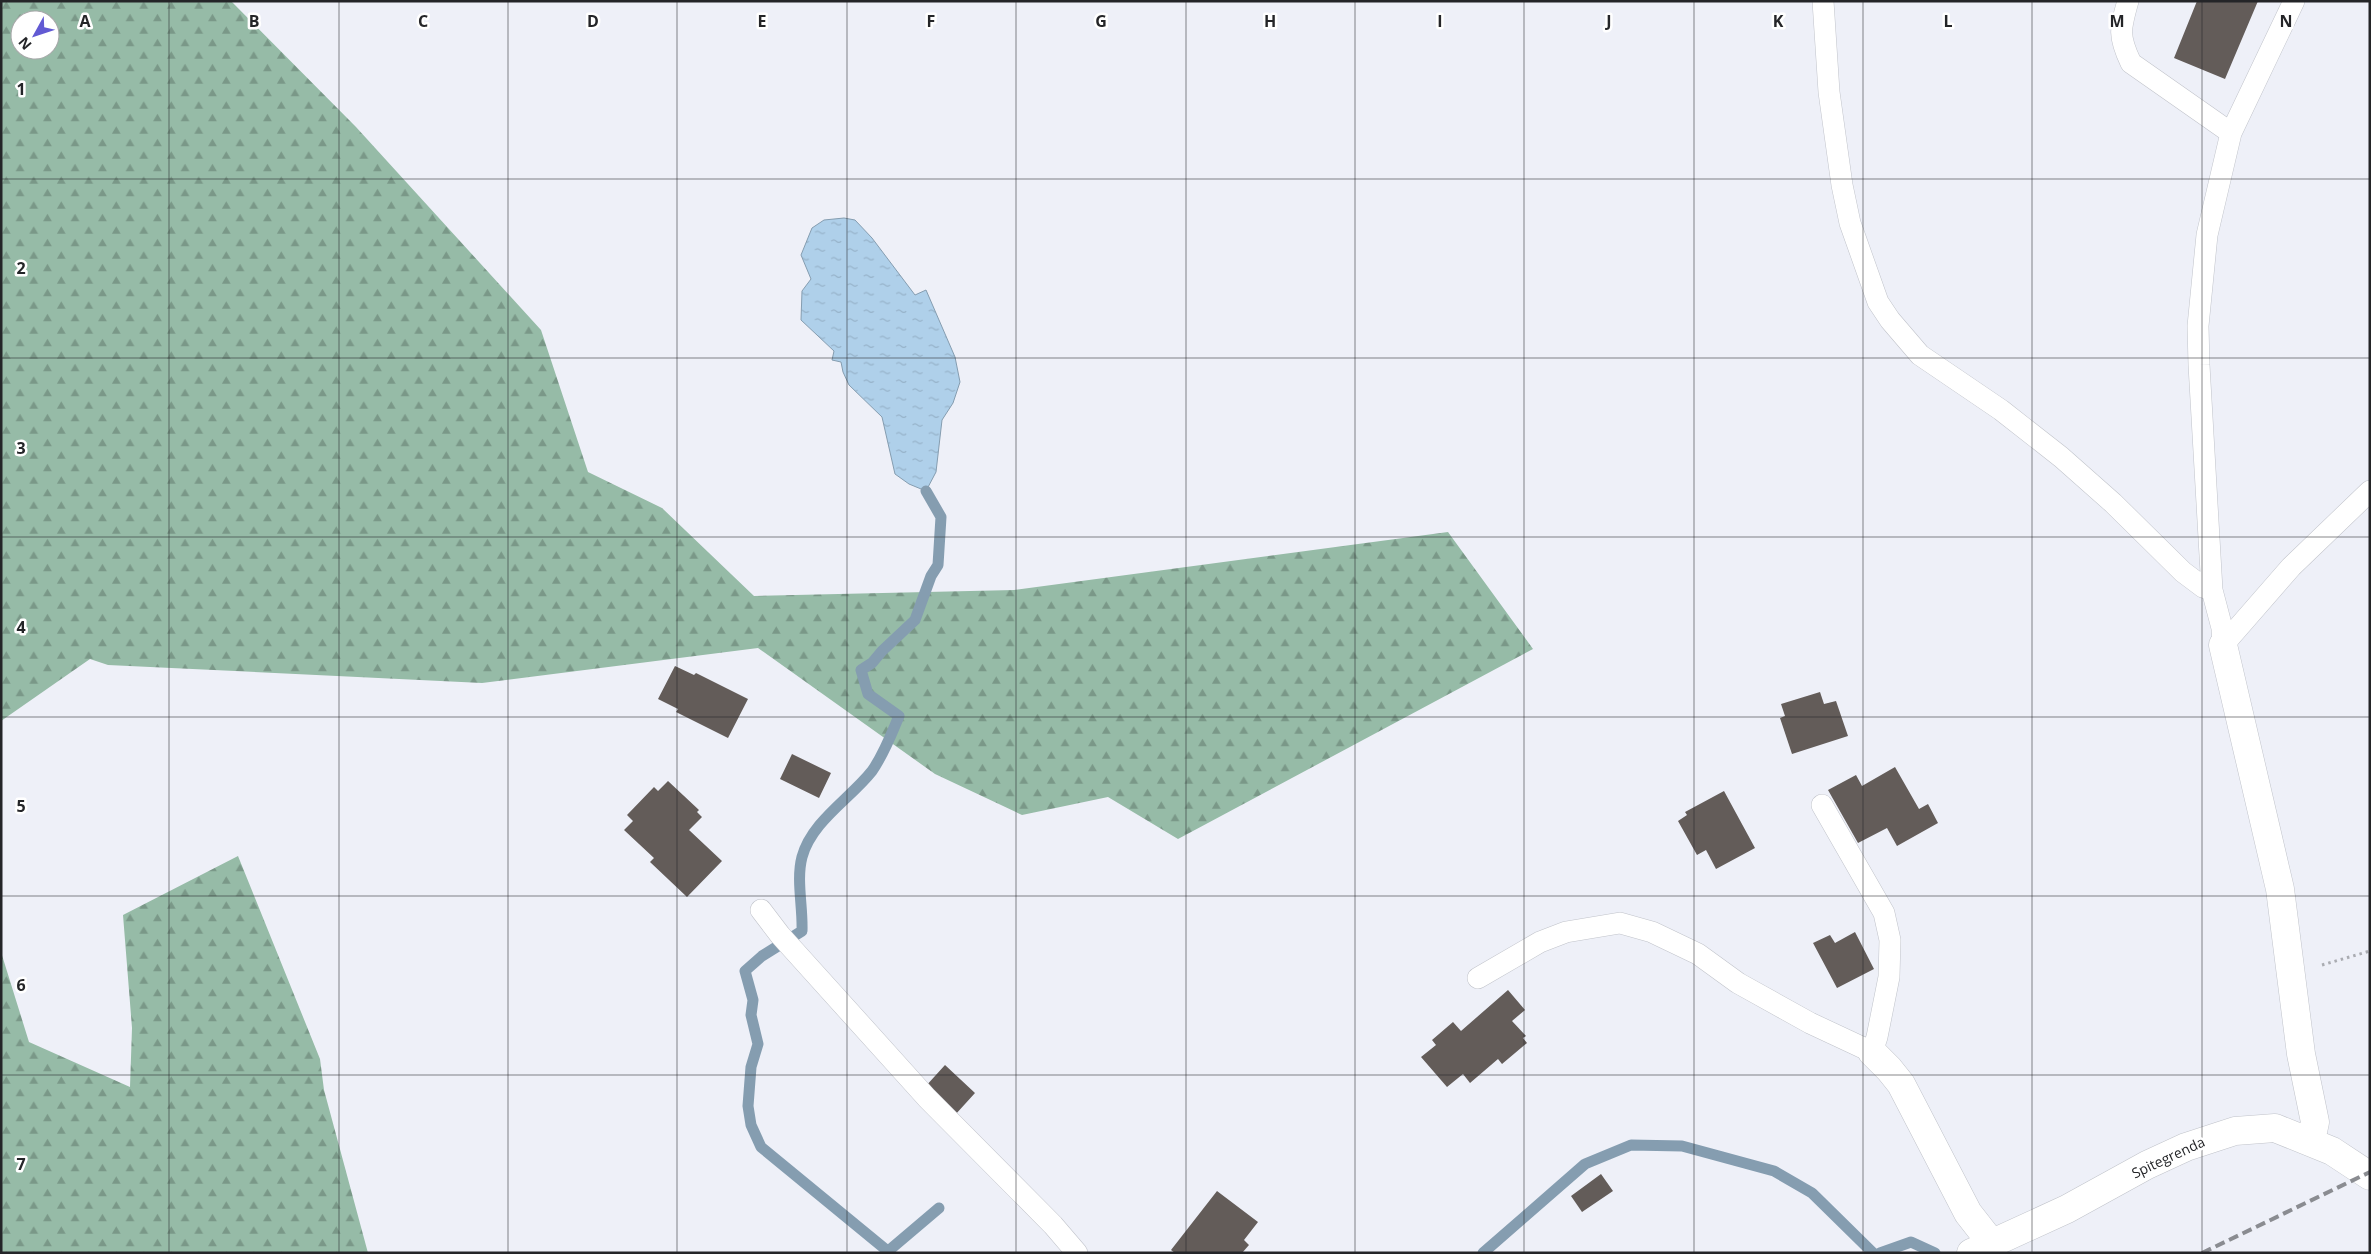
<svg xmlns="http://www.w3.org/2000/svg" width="2371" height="1254" font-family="'Open Sans',sans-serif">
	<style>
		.forest { fill: url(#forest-firs); fill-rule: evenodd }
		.water { fill: url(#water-ripples); stroke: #859db0 }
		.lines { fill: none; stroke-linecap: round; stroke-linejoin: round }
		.stream { stroke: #859db0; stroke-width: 11 }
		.building { fill: #635c59 }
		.service-casing { stroke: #c0c3ca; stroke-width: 22 }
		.minor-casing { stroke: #c0c3ca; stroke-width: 29 }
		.path { stroke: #aaacb2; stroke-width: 3; stroke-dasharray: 2.5 4; stroke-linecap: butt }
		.service { stroke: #fff; stroke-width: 21 }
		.minor { stroke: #fff; stroke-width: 28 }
		.rail { stroke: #8a8c91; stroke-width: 4; stroke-dasharray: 10 5; stroke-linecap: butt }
		.grid { fill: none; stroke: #242528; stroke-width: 1; stroke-opacity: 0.55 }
		.labels { text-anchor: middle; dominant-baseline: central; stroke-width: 5; stroke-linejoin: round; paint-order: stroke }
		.street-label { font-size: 14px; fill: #242528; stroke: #fff }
		.grid-label { font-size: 16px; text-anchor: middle; font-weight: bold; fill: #242528; stroke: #fff; stroke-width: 5; stroke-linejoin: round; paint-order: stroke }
	</style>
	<defs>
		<pattern id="forest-firs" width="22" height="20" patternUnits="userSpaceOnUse" patternTransform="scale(1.25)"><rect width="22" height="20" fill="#96bba7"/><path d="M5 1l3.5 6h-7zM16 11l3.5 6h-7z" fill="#7a9888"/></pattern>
		<pattern id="water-ripples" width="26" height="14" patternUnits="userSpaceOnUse" patternTransform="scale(1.25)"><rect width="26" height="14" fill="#afd0ea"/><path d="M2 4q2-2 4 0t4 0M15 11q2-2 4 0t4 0" fill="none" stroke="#96b2c9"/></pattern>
	</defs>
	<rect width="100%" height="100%" fill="#eef0f8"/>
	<!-- forest -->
	<path class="forest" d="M 1,1 L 231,1 L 356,127 L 541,330 L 588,472 L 662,508 L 754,596 L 1014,590 L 1448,532 L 1533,649 L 1178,839 L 1108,797 L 1022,815 L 935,774 L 758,648 L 482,683 L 108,665 L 90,659 L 1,721 ZM 20,20 L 50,20 L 50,50 L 20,50 Z
		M 238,856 L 320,1059 L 324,1090 L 368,1253 L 1,1253 L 1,952 L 29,1042 L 130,1087 L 132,1028 L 123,915 Z"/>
	<!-- water -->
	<path class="water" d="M 844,218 L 855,220 L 872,238 L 915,295 L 926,290 L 955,357 L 960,382 L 953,403 L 942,420 L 936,472 L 926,491 L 909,484 L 895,474 L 882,417 L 849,385 L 843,372 L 841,362 L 832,360 L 834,351 L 801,320 L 802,291 L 811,279 L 801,255 L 812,228 L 824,220 Z"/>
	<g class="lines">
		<!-- stream -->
		<path class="stream" d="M 886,1253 L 939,1208
			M 890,1253 L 761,1147 L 751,1125 L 748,1106 L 751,1067 L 758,1044 L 751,1015 L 753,1000 L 745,971 L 762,956 L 802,931 C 803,907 796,880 802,857 C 812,821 850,799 872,771 C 884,754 891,735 899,716 L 868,694 L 861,670 L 872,663 L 882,651 L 915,620 L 931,576 L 938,565 L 941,517 L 926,491
			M 1483,1253 L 1585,1164 L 1631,1145 L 1682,1146 L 1774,1171 L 1812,1193 L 1873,1253
			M 1880,1253 L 1911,1242 L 1935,1253"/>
	</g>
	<!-- building -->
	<path class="building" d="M 2197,1 L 2258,1 L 2225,79 L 2174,58 Z
		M 675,666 L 694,675 L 696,673 L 748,699 L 728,738 L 676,712 L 678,709 L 658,699 Z
		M 1820,692 L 1824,704 L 1836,701 L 1848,736 L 1792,754 L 1780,718 L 1785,716 L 1781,704 Z
		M 792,754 L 831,773 L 819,798 L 780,779 Z
		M 1895,767 L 1919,809 L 1928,804 L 1938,823 L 1897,846 L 1887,828 L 1858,843 L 1828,790 L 1856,775 L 1862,786 Z
		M 668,781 L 699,810 L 697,812 L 702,817 L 689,830 L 722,861 L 687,897 L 650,862 L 654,858 L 624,830 L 633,821 L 627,815 L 654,787 L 658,791 Z
		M 1724,791 L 1755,848 L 1716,869 L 1706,850 L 1697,855 L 1678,821 L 1687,815 L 1685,812 Z
		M 1855,932 L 1874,969 L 1837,988 L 1813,943 L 1830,935 L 1835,943 Z
		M 1508,990 L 1525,1010 L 1512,1021 L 1526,1036 L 1523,1038 L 1527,1043 L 1502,1064 L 1498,1059 L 1470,1083 L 1463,1074 L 1447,1087 L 1421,1057 L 1436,1045 L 1432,1040 L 1453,1022 L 1461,1031 Z
		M 945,1065 L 975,1093 L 955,1115 L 925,1087 Z
		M 1601,1174 L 1613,1191 L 1582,1212 L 1571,1196 Z
		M 1217,1191 L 1258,1222 L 1244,1240 L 1249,1245 L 1242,1253 L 1175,1253 L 1171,1250 Z"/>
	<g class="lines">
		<!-- service casing -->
		<g class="service-casing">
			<path id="service" d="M 1823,1 L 1829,92 L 1842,185 L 1850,223 L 1878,302 L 1890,320 L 1920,355 L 2001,410 L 2061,457 L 2113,503 L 2183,572 L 2203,587 L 2212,590
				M 2128,1 C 2120,29 2118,36 2131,63 L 2231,133
				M 2223,645 L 2222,628 L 2212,590 L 2199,365 L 2198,326 L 2207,235 L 2231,133 L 2294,1
				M 2223,645 L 2291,567 L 2370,491
				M 761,910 L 780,935 L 927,1098 L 1053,1225 L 1077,1253
				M 1478,978 L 1540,942 L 1566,932 L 1620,923 L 1652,932 L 1698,954 L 1738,983 L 1810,1023 L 1872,1052 L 1877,1037 L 1889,977 L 1890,940 L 1884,913 L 1822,805"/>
		</g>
		<!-- minor casing -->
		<g class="minor-casing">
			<path id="minor" d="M 2223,645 L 2280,889 L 2301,1054 L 2315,1122 L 2311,1141
				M 1872,1052 L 1889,1069 L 1901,1084 L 1968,1213 L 1986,1236 L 1988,1245
				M 1971,1253 L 2067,1209 L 2147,1165 L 2186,1147 L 2235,1131 L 2275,1128 L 2332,1151 L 2370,1176"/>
		</g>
		<!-- path -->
		<path class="path" d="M 2322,965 L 2370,951"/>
		<!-- service -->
		<use href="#service" class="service"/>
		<!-- minor -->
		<use href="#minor" class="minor"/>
		<!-- rail -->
		<path class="rail" d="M 2202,1253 L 2370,1172"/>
	</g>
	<!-- grid -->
	<path class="grid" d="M 169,1 L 169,1253M 339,1 L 339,1253M 508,1 L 508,1253M 677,1 L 677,1253M 847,1 L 847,1253M 1016,1 L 1016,1253M 1186,1 L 1186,1253M 1355,1 L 1355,1253M 1524,1 L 1524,1253M 1694,1 L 1694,1253M 1863,1 L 1863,1253M 2032,1 L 2032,1253M 2202,1 L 2202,1253M 1,179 L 2370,179M 1,358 L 2370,358M 1,537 L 2370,537M 1,717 L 2370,717M 1,896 L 2370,896M 1,1075 L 2370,1075"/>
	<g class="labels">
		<!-- street labels -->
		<g class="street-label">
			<text transform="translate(2168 1157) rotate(-25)">Spitegrenda</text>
		</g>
	</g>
	<g class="grid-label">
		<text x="85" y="27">A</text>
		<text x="254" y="27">B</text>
		<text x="423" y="27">C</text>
		<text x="593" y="27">D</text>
		<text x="762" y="27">E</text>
		<text x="931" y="27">F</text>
		<text x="1101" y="27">G</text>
		<text x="1270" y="27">H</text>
		<text x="1440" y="27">I</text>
		<text x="1609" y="27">J</text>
		<text x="1778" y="27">K</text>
		<text x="1948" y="27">L</text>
		<text x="2117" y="27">M</text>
		<text x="2286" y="27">N</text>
		<text x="21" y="95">1</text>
		<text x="21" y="274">2</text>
		<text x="21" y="454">3</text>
		<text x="21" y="633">4</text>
		<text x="21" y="812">5</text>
		<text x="21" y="991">6</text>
		<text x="21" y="1170">7</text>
	</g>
	<!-- border -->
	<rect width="2371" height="1254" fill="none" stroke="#242528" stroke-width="5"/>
	<!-- north arrow -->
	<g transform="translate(35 35) rotate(230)"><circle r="24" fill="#ffffff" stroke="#a7a8a9"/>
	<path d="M0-4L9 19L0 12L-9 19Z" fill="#625ad3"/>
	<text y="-8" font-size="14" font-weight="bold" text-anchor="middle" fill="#242528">N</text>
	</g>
</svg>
